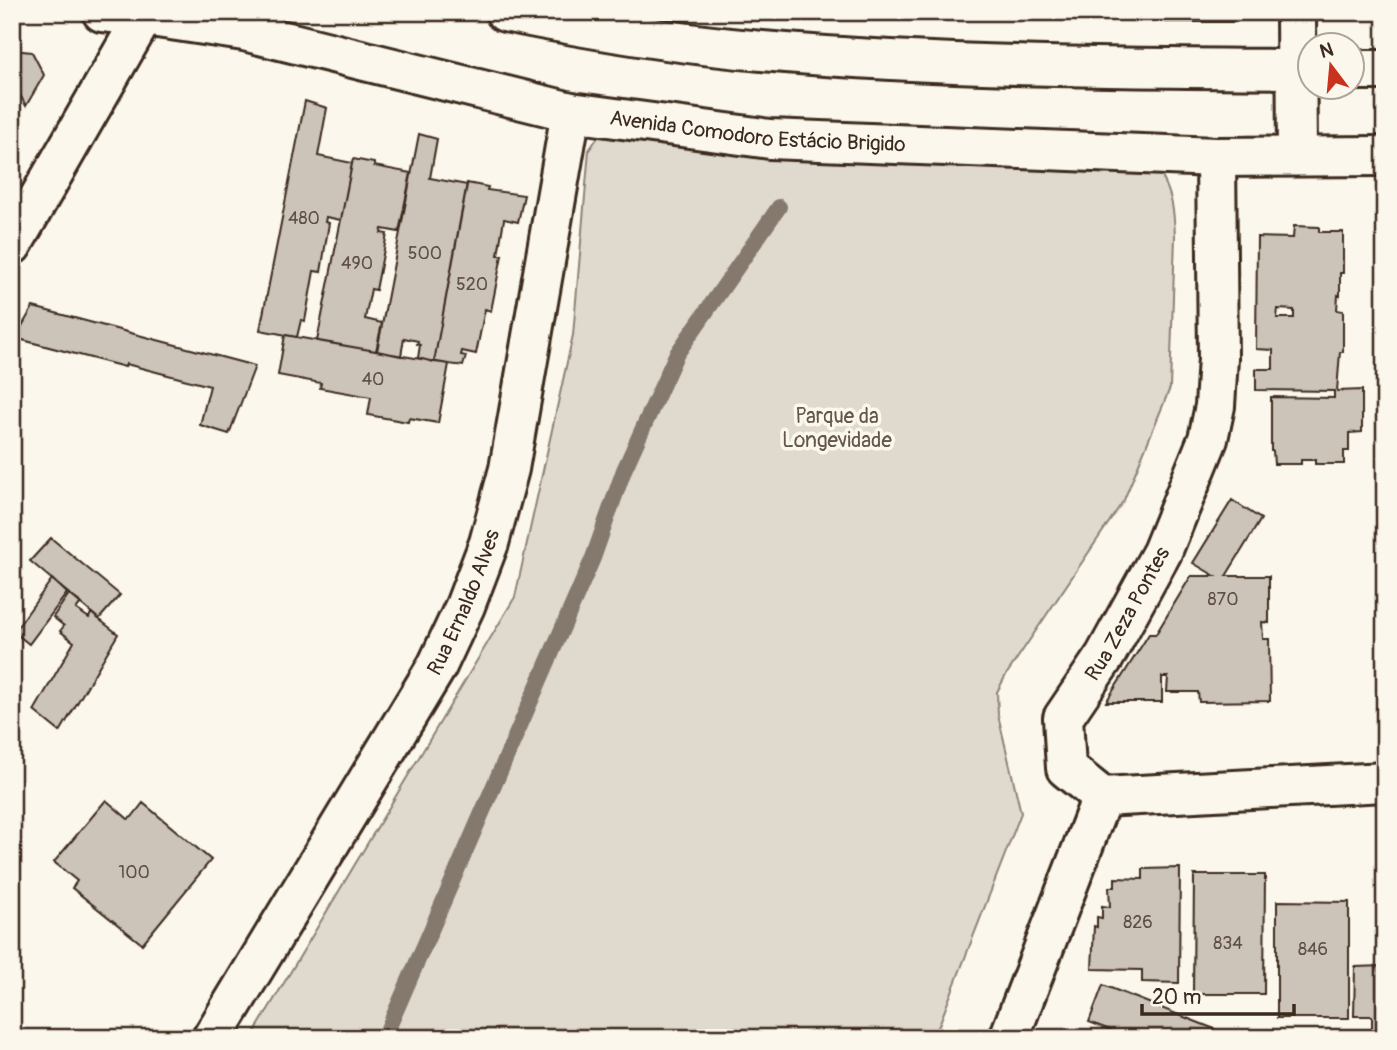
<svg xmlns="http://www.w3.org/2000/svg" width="1397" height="1050" font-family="Pangolin,sans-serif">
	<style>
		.green { fill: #dfd9ce; stroke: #8d8276; stroke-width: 2 }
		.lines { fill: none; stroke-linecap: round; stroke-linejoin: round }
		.stream { stroke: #85796d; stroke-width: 16 }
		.building { fill: #ccc4b9; stroke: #3b2a1e; stroke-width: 2; fill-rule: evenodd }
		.street-casing { stroke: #3b2a1e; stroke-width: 44 }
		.secondary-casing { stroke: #3b2a1e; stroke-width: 44 }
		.street { stroke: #fbf7ec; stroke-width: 38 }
		.secondary { stroke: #fbf7ec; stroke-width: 38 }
		.labels { text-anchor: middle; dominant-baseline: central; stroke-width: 7; stroke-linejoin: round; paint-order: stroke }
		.number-label { font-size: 18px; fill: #5f5045 }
		.street-label { font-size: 21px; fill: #3b2a1e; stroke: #fbf7ec }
		.park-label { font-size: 21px; fill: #64564a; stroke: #fbf7ec }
	</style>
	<rect width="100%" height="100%" fill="#fbf7ec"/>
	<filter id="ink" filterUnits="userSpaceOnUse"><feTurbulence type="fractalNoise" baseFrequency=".0143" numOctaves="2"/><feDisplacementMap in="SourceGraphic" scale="14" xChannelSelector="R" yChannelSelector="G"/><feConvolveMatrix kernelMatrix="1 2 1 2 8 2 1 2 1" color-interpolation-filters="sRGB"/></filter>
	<g filter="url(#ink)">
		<!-- green -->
		<path class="green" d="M 610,134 L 1154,162 C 1171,190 1174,204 1175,236 L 1170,388 L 1124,500 L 1006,675 L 997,692 L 998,715 L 1021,813 L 934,1038 L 251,1038 L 515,597 L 573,335 L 589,150 L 598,137 Z"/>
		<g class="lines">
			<!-- stream -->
			<path class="stream" d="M 384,1038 L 593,558 L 624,470 L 676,355 L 779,207"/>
		</g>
		<!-- building -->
		<path class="building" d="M 999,12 L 1065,12 L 1065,18 L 1048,17 L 1050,13 Z
			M 1166,12 L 1250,12 L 1236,22 L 1165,22 Z
			M 12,50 L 32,52 L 44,75 L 26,106 L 12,80 Z
			M 305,101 L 327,108 L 318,156 L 352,163 L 341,220 L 326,217 L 325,222 L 329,223 L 321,272 L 314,271 L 305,321 L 301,320 L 297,337 L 260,330 Z
			M 419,134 L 437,139 L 430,178 L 467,185 L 434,362 L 418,358 L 420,345 L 417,344 L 418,341 L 404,338 L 401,356 L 377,351 Z
			M 353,159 L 374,163 L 374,166 L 411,173 L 399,232 L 382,229 L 381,233 L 387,234 L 376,290 L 371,289 L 365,319 L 382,323 L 376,351 L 317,341 Z
			M 467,183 L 488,187 L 487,190 L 524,195 L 518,222 L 504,219 L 498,255 L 502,255 L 491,311 L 485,309 L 476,354 L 462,351 L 461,355 L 466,356 L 463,366 L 434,362 Z
			M 1294,226 L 1319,227 L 1319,232 L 1343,232 L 1343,273 L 1340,273 L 1340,296 L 1338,295 L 1337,310 L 1343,311 L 1343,352 L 1340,352 L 1337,391 L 1362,390 L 1362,432 L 1349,433 L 1349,451 L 1344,451 L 1344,464 L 1315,464 L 1315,460 L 1301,460 L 1301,464 L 1274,464 L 1273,451 L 1271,451 L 1271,397 L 1334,398 L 1334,391 L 1256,390 L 1256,369 L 1273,369 L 1273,350 L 1256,349 L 1257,237 L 1293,238 ZM 1278,309 L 1294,310 L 1294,318 L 1277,318 Z
			M 33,307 L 255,366 L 229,434 L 200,425 L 210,386 L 126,364 L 125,367 L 15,338 Z
			M 285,335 L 449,364 L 438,423 L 409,418 L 408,422 L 368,415 L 371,397 L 320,388 L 321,383 L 278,375 Z
			M 1232,500 L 1261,519 L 1226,576 L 1269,576 L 1269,623 L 1262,622 L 1263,639 L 1269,639 L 1270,701 L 1199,702 L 1198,692 L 1167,692 L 1168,677 L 1162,677 L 1162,702 L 1106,702 L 1149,634 L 1156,634 L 1191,576 L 1215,576 L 1193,563 Z
			M 51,538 L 120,595 L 99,619 L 30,561 Z
			M 52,579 L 67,593 L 29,644 L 14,632 Z
			M 69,594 L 81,603 L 76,609 L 89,618 L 91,613 L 118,634 L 60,732 L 34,711 L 74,642 L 60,631 L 64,626 L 53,617 Z
			M 106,800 L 128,819 L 132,817 L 143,803 L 211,860 L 142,944 L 72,888 L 77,881 L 54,862 Z
			M 1180,868 L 1179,983 L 1142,982 L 1142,970 L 1092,969 L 1094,926 L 1097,927 L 1097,917 L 1102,918 L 1102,906 L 1110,907 L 1109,887 L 1115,887 L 1115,878 L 1143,879 L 1143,869 Z
			M 1194,875 L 1265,875 L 1264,994 L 1193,994 Z
			M 1277,901 L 1349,902 L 1349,1018 L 1277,1018 Z
			M 1385,966 L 1385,1038 L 1372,1038 L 1372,1016 L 1354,1016 L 1355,967 Z
			M 1103,985 L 1212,1028 L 1226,1035 L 1225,1038 L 1131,1038 L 1089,1022 Z"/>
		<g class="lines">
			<!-- street casing -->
			<g class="street-casing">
				<g id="street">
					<path d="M 1296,12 L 1297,156"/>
					<path id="s1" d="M 1102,797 L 1066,768 L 1063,718 L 1105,656 L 1162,552 L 1208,439 L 1215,406 L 1218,358 L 1216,157"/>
					<path d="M 1102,797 L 1385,782"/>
					<path id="s2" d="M 212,1038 L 437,666 L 465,606 L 489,543 L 509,469 L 571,112"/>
					<path d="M 1009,1038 L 1102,797"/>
				</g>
			</g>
			<!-- secondary casing -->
			<g class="secondary-casing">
				<g id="secondary">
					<path id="s3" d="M 102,12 L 144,16 L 244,31 L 571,112 L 770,139 L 1216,157 L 1385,156"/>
					<path d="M 505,12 C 590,29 676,44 762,51 C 944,67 1127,68 1310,69"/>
					<path d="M 1352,70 L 1385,70"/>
					<path d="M 12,245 L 146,12"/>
				</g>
			</g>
			<!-- street -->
			<use href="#street" class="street"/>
			<!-- secondary -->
			<use href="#secondary" class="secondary"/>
		</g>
	</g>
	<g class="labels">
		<!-- number labels -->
		<g class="number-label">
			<text x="304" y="218">480</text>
			<text x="425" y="253">500</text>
			<text x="357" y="263">490</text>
			<text x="472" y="284">520</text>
			<text x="373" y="379">40</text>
			<text x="1223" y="599">870</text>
			<text x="134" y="872">100</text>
			<text x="1138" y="922">826</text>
			<text x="1228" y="943">834</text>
			<text x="1313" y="949">846</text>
		</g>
		<!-- street labels -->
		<g class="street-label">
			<text stroke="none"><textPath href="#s3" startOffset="668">Avenida Comodoro Estácio Brigido</textPath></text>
			<text stroke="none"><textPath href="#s2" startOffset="504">Rua Ernaldo Alves</textPath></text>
			<text stroke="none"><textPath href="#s1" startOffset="219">Rua Zeza Pontes</textPath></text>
		</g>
		<!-- park labels -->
		<g class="park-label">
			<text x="837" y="416">Parque da<tspan x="837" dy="24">Longevidade</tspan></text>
		</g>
	</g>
	<!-- margin -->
	<rect width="1397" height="1050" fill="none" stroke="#fbf7ec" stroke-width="42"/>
	<rect x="21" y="21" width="1355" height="1008" fill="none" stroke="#3b2a1e" stroke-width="2.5" filter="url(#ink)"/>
	<!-- north arrow -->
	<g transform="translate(1331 66) rotate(344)"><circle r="33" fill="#fbf7ec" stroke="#aea59a" stroke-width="2"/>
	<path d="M0-5L12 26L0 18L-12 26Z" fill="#c8321e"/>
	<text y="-10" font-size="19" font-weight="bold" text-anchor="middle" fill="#3b2a1e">N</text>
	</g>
	<!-- scale -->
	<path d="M1142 1004v10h152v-10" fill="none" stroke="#3b2a1e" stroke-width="3.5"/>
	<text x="1152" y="1004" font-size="21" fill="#3b2a1e" stroke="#fbf7ec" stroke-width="5" paint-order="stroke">20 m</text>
</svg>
